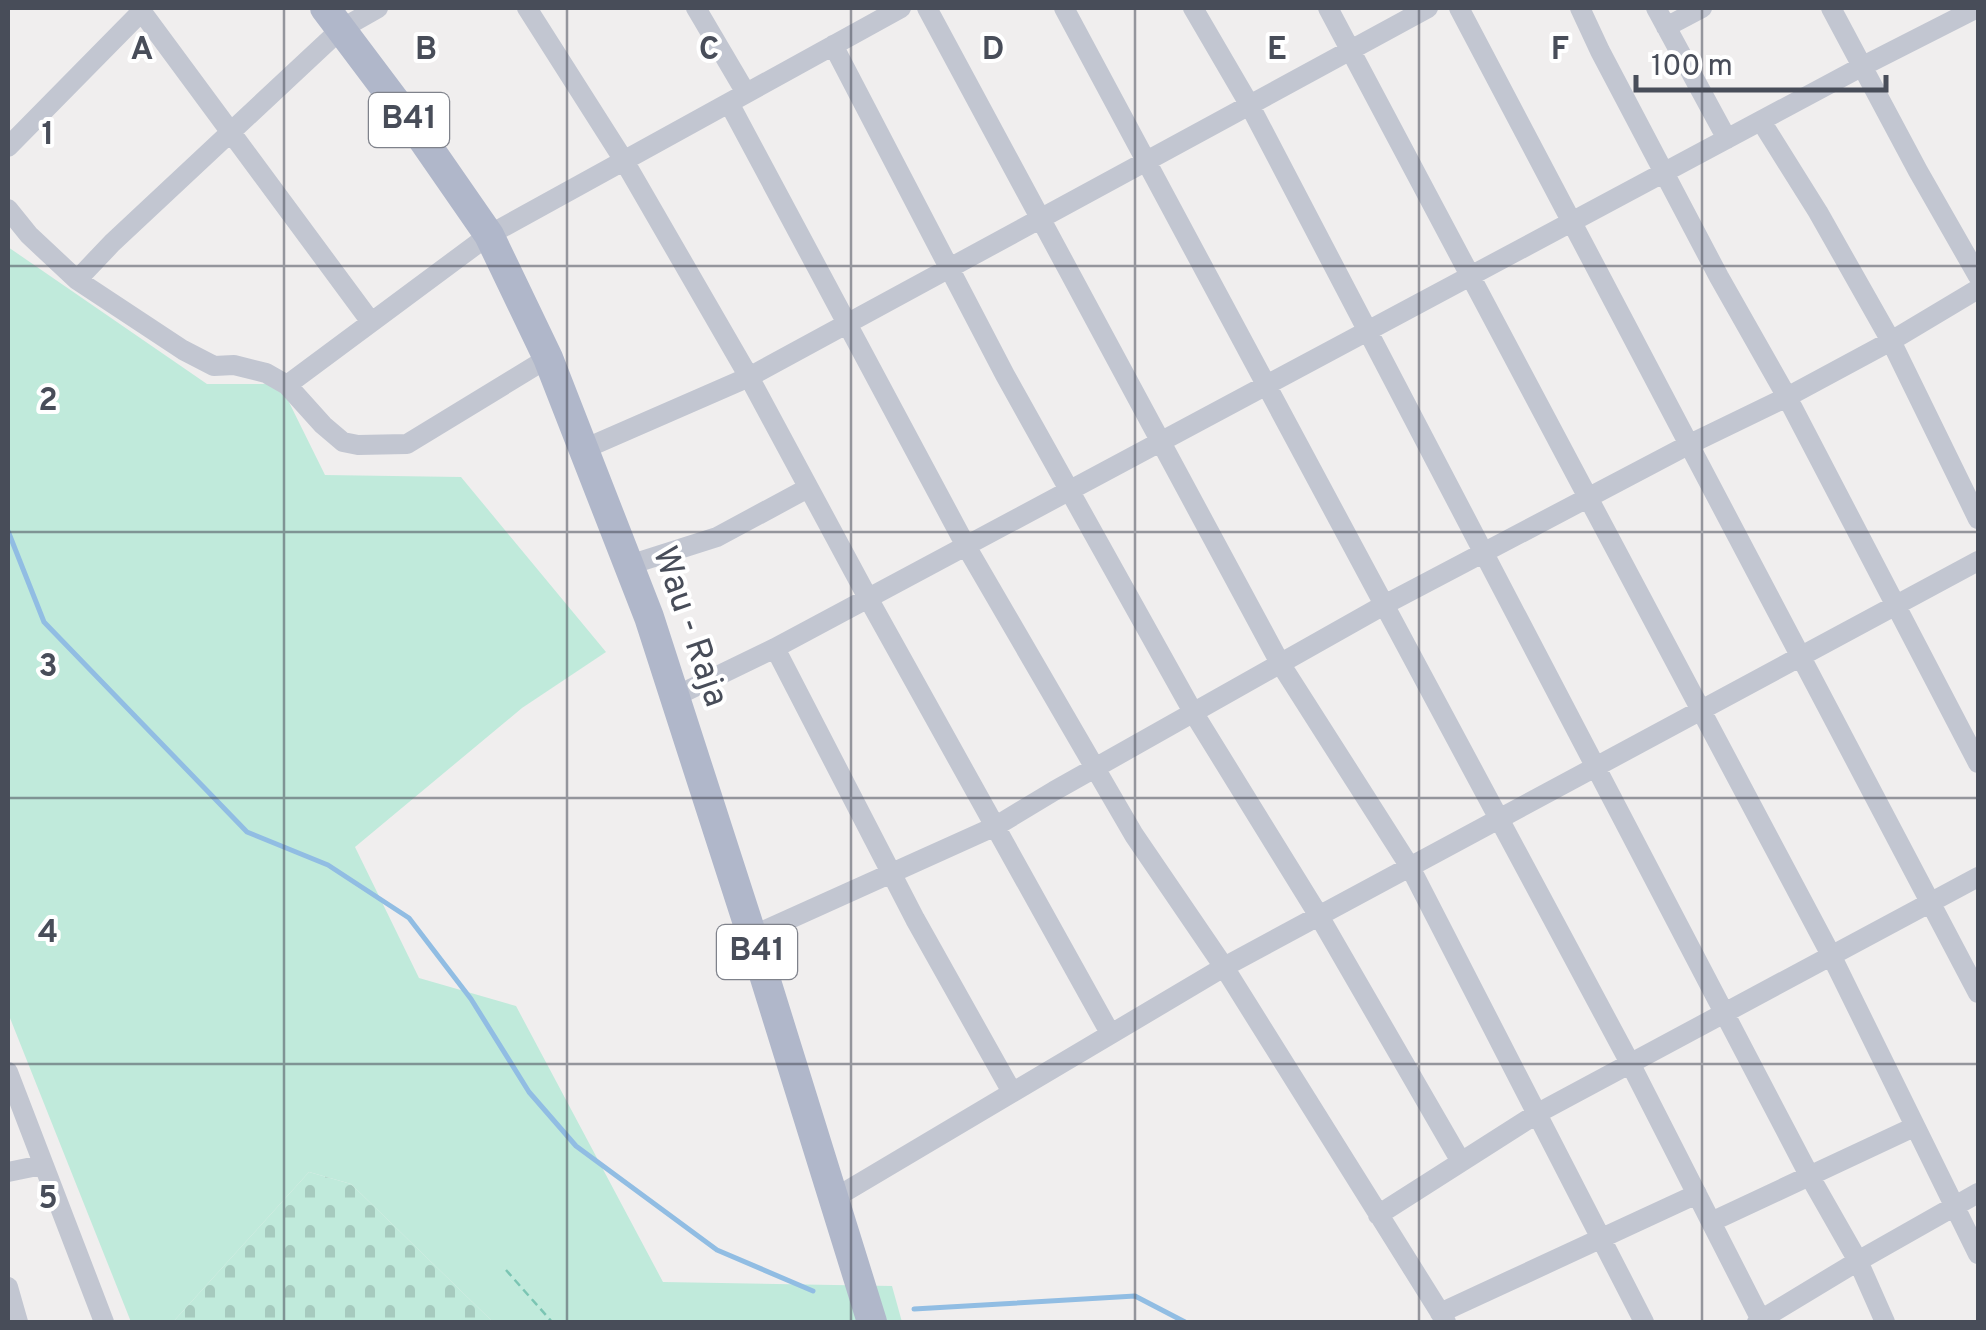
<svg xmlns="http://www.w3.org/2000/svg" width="1986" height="1330" font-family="Overpass,sans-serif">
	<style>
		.grass { fill: #c0eadb }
		.cemetery { fill: url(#cemetery-stones) }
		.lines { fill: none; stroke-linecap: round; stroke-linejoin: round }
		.stream { stroke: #91bde3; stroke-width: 5 }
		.path { stroke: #7bc5b3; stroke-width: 2.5; stroke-dasharray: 8 5; stroke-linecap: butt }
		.street { stroke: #c2c6d1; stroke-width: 20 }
		.primary { stroke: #b0b7ca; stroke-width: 30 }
		.grid { fill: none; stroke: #484d59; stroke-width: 2.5; stroke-opacity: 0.55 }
		.labels { text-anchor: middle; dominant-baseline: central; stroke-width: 8; stroke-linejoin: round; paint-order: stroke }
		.shield { fill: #fff; stroke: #7f828b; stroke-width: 2.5 }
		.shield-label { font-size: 32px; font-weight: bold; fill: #484d59 }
		.street-label { font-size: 35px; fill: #484d59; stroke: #fff }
		.grid-label { font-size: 32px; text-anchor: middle; font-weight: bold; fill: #484d59; stroke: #fff; stroke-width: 8; stroke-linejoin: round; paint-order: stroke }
	</style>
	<defs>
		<pattern id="cemetery-stones" width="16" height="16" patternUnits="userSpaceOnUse" patternTransform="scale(2.5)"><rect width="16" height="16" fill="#c0eadb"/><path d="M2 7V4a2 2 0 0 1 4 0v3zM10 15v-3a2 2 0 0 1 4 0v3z" fill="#a6cabe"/></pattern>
	</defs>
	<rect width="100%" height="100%" fill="#f0eeee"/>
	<!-- grass -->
	<path class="grass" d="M 8,247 L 207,384 L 280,384 L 325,475 L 461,477 L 606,652 L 522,708 L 355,847 L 419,978 L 516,1006 L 663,1282 L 892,1286 L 902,1322 L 493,1322 L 351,1184 L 309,1172 L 173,1322 L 131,1322 L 8,1013 Z"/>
	<!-- cemetery -->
	<path class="cemetery" d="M 309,1172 L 351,1184 L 493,1322 L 173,1322 Z"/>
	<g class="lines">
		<!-- stream -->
		<path class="stream" d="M 8,531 L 44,622 L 247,832 L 328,865 L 409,918 L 471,999 L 529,1092 L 576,1146 L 717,1250 L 813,1291
			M 914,1309 L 1135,1296 L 1185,1322"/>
		<!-- path -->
		<path class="path" d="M 506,1270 L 552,1322"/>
		<!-- street -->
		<path class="street" d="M 139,8 L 371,322
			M 527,8 L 623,159 L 749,377 L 868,598 L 1110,1033
			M 696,8 L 746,93
			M 927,8 L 1280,663 L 1410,867 L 1644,1322
			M 1064,8 L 1630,1063 L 1762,1322
			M 1193,8 L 1249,104 L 1809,1175 L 1858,1261 L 1885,1322
			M 1328,8 L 1831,955 L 1978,1254
			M 1459,8 L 1978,993
			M 1580,8 L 1600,51 L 1719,277 L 1787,397 L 1978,763
			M 1656,8 L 1727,139
			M 1831,8 L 1918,171 L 1978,276
			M 1666,27 L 1702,8
			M 833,45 L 1005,375 L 1193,712 L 1319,916 L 1460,1160
			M 729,103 L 966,546 L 1134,835 L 1224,967 L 1446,1322
			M 1761,121 L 1818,212 L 1891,341 L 1978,519
			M 8,147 L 142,11
			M 8,209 L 29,235 L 77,280 L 183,350 L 214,366 L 234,365 L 266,373 L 287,385 L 323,425 L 343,442 L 358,445 L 407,444 L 548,358
			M 77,280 L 112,243 L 341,29 L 378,8
			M 287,385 L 489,235 L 901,8
			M 584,449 L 749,377 L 1428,8
			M 629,565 L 717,537 L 808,488
			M 775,648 L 915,919 L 1012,1092
			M 674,697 L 775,648 L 1863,66 L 1977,8
			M 752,936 L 996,826 L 1054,791 L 1384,605 L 1690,444 L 1787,397 L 1891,341 L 1978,289
			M 8,1072 L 104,1322
			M 8,1172 L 42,1165
			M 833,1199 L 1224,967 L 1978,561
			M 1378,1215 L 1538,1113 L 1978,877
			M 1711,1222 L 1914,1127
			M 8,1287 L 18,1322
			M 1440,1313 L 1697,1194
			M 1757,1322 L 1858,1261 L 1978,1193"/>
		<!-- primary -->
		<path class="primary" d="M 325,8 L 410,121 L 489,235 L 548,358 L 649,617 L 752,936 L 872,1322"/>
	</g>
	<!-- grid -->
	<path class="grid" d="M 284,8 L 284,1322M 567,8 L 567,1322M 851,8 L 851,1322M 1135,8 L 1135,1322M 1419,8 L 1419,1322M 1702,8 L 1702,1322M 8,266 L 1978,266M 8,532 L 1978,532M 8,798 L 1978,798M 8,1064 L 1978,1064"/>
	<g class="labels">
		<!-- shield labels -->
		<g class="shield">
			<rect x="369" y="93" width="80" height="54" rx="8"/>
			<rect x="717" y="925" width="80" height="54" rx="8"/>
		</g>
		<g class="shield-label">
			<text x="409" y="120">B41</text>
			<text x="757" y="952">B41</text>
		</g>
		<!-- street labels -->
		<g class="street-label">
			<text transform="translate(689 627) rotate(71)">Wau - Raja</text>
		</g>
	</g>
	<g class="grid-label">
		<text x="142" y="59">A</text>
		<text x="426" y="59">B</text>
		<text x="709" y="59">C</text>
		<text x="993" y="59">D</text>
		<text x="1277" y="59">E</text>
		<text x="1560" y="59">F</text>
		<text x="48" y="144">1</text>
		<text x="48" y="410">2</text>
		<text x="48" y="676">3</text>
		<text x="48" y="942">4</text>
		<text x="48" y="1208">5</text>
	</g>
	<!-- border -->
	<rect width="1986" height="1330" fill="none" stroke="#484d59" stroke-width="20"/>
	<!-- scale -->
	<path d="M1636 75v15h250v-15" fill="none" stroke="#484d59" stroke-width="5"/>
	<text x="1651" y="75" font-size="30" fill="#484d59" stroke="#ffffff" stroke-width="8" paint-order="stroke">100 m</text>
</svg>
